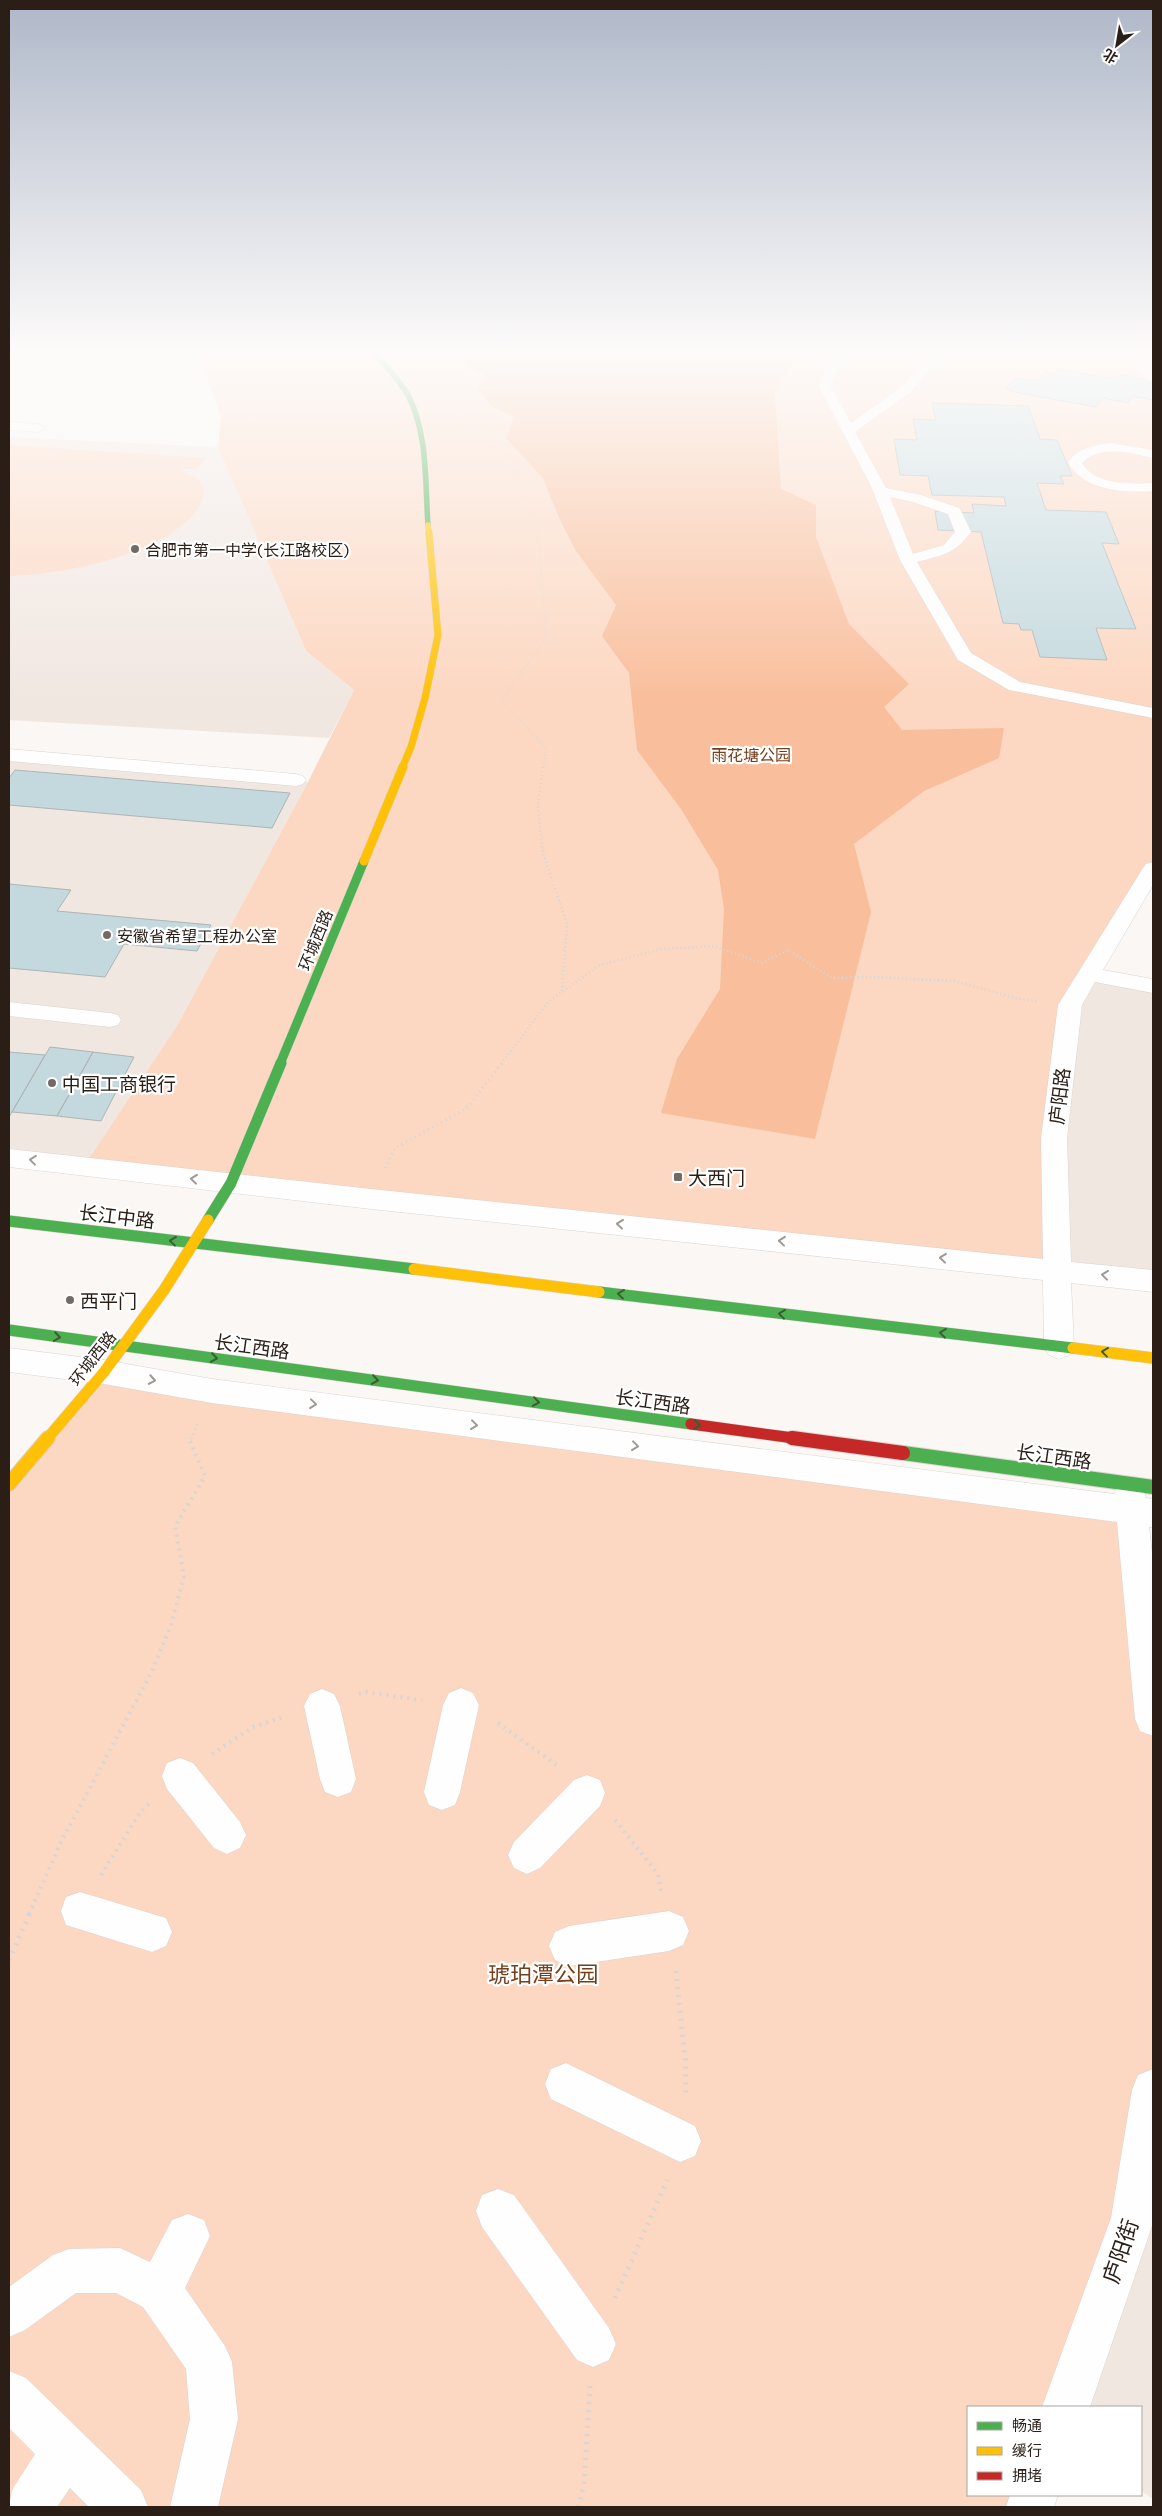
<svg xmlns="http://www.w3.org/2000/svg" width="1162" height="2516" font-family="Commissioner,'Noto Sans SC',sans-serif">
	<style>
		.built { fill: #f1e7e1 }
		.green { fill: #fcd7c1 }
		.water { fill: #f9be9b }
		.building { fill: #c3d9de; stroke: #aeb4b5 }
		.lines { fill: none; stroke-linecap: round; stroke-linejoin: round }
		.lane-casing { stroke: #dcd4d0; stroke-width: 1 }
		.street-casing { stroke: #dcd4d0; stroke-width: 1 }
		.fast-far3-casing { stroke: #dcd4d0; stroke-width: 6 }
		.fast-far2-casing { stroke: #dcd4d0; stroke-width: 10 }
		.fast-far1-casing { stroke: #dcd4d0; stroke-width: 12 }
		.fast-casing { stroke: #dcd4d0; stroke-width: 16 }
		.slow-far4-casing { stroke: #dcd4d0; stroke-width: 6 }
		.slow-far3-casing { stroke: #dcd4d0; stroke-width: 8 }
		.slow-far2-casing { stroke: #dcd4d0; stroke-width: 10 }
		.slow-far1-casing { stroke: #dcd4d0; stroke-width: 12 }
		.slow-casing { stroke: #dcd4d0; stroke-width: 16 }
		.jam-far1-casing { stroke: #dcd4d0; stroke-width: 12 }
		.jam-casing { stroke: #dcd4d0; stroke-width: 16 }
		.path-far5 { stroke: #d7d6d5; stroke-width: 1; stroke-dasharray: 0.5 2; stroke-linecap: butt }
		.path-far4 { stroke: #d7d6d5; stroke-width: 2; stroke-dasharray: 0.5 2.5; stroke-linecap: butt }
		.path-far3 { stroke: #d7d6d5; stroke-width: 2.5; stroke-dasharray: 1 3; stroke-linecap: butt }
		.path-far2 { stroke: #d7d6d5; stroke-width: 3; stroke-dasharray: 1 4; stroke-linecap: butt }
		.path-far1 { stroke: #d7d6d5; stroke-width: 4; stroke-dasharray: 2 5; stroke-linecap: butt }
		.path { stroke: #d7d6d5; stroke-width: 5; stroke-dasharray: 2 6; stroke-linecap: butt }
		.lane { fill: #fefefe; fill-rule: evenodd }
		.street { fill: #fefefe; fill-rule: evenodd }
		.fast-far3 { stroke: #4caf50; stroke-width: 5.5 }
		.fast-far2 { stroke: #4caf50; stroke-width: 9 }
		.fast-far1 { stroke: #4caf50; stroke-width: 11 }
		.fast { stroke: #4caf50; stroke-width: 14 }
		.slow-far4 { stroke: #ffc107; stroke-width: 5.5 }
		.slow-far3 { stroke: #ffc107; stroke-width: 7 }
		.slow-far2 { stroke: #ffc107; stroke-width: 9 }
		.slow-far1 { stroke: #ffc107; stroke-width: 11 }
		.slow { stroke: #ffc107; stroke-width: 14 }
		.jam-far1 { stroke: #c62828; stroke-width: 11 }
		.jam { stroke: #c62828; stroke-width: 14 }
		.oneway { stroke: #9f9996 }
		.oneway2 { stroke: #395f31 }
		.poi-dot { fill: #736a65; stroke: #fff; stroke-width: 2 }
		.labels { text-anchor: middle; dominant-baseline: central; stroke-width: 4.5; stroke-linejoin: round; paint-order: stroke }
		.far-poi-label { font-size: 16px; fill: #2a1e17; stroke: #fff; text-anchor: start }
		.far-park-label { font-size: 16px; fill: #743f1b; stroke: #fff }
		.far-street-label { font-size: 16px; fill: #2a1e17; stroke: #fff }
		.poi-label { font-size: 19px; fill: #2a1e17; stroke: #fff; text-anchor: start }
		.street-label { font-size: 19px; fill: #2a1e17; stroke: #fff }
		.near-park-label { font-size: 22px; fill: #743f1b; stroke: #fff }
		.near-street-label { font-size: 22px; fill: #2a1e17; stroke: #fff }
	</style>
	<rect width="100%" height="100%" fill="#faf7f5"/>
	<!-- built -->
	<path class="built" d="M 9,437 L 218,447 L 306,651 L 354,690 L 329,738 L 9,720 Z
		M 9,755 L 308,782 L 178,1024 L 84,1166 L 9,1158 Z
		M 1088,974 L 1153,986 L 1153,1281 L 1057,1270 L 1054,1138 Z
		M 1153,2090 L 1153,2499 L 1141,2491 L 1141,2407 L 1066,2407 L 1133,2218 Z"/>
	<!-- green -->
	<path class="green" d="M 196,350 L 1153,350 L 1153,868 L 1070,1005 L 1057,1270 L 84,1166 L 178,1024 L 308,782 L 354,690 L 306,651 L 218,447 L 221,416 Z
		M 9,445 L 206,458 L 197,469 L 181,469 L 200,481 C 206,491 204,500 197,510 C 164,555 62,575 9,576 Z
		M 104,1372 L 1132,1510 L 1153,1719 L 1153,2090 L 1133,2218 L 1066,2407 L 968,2407 L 968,2495 L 1034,2495 L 1030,2507 L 9,2507 L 9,1484 Z"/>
	<!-- water -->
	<path class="water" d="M 460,350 L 802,350 L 775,394 L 781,489 L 816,505 L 816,537 L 849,624 L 909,684 L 884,707 L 902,730 L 1004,728 L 999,758 L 924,791 L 854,844 L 871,912 L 815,1139 L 661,1113 L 677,1059 L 720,989 L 724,909 L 718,870 L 681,809 L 637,750 L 629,673 L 602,636 L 616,605 L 576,551 L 560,520 L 543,478 L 506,438 L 514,417 L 491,406 L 478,390 L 486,376 L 470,369 Z"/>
	<!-- building -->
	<path class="building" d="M 1059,369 L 1109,378 L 1123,375 L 1149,381 L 1153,385 L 1153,400 L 1133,396 L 1128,403 L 1103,398 L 1096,407 L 1014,392 L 1006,388 L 1015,379 L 1039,380 L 1046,372 L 1054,374 Z
		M 932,403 L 1028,406 L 1040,439 L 1057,440 L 1072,476 L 1060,476 L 1064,484 L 1037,483 L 1046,510 L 1106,512 L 1119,544 L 1102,543 L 1136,629 L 1096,628 L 1107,660 L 1040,657 L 1032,630 L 1021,630 L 1019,624 L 1003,623 L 981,532 L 938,530 L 935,511 L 974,513 L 972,504 L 1006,506 L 1004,497 L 932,495 L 928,476 L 900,475 L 894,439 L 917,440 L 913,419 L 936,420 Z
		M 15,770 L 290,793 L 272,828 L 9,805 L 9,778 Z
		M 9,884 L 71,890 L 57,911 L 211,925 L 197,951 L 124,944 L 105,977 L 9,968 Z
		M 50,1047 L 93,1052 L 57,1116 L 12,1112 Z
		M 9,1052 L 45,1055 L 9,1117 Z
		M 93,1052 L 134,1057 L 101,1121 L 57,1116 Z"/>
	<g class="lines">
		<!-- lane casing -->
		<g class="lane-casing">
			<path id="lane" d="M 9,1002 L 110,1013 L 118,1015 L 121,1020 L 118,1025 L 110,1027 L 9,1016 Z"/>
		</g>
		<!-- street casing -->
		<g class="street-casing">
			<path id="street" d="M 840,350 L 852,350 L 838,368 L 831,387 L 851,423 L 903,386 L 934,350 L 946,350 L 911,392 L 855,432 L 886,488 L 921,495 L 959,508 L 961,511 L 971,532 C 954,555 942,555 917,562 L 971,653 L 1020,682 L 1153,708 L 1153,718 L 1009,690 L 958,660 L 900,560 L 871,486 L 819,387 L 826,367 ZM 890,497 L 913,502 L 948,514 L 955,532 L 944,545 L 913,554 Z
				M 1125,350 L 1137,350 L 1153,370 L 1153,382 L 1149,381 Z
				M 9,422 L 38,424 L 45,428 L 38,432 L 9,430 Z
				M 1112,443 L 1153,450 L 1153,458 C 1131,453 1101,444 1082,463 C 1094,485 1131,484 1153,483 L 1153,491 C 1124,493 1083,491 1068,462 C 1079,447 1095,445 1112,443 Z
				M 9,749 L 296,774 L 303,776 L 306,780 L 303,784 L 296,786 L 9,761 Z
				M 1153,862 L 1153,885 L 1103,970 L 1153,979 L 1153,993 L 1095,982 L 1082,1005 L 1067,1138 L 1071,1262 L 1153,1270 L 1153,1292 L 1071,1283 L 1074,1347 L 1069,1355 L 1059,1359 L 1049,1355 L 1044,1347 L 1043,1280 L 371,1209 L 9,1167 L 9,1149 L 371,1189 L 1043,1259 L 1041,1138 L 1058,1005 L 1143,868 L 1146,864 Z
				M 9,1348 L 104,1360 L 212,1379 L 1114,1494 L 1119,1484 L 1130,1480 L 1141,1484 L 1146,1498 L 1153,1499 L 1153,1527 L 1149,1527 L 1153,1561 L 1153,1736 L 1140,1731 L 1135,1719 L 1117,1522 L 212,1403 L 104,1384 L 9,1372 Z
				M 461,1688 L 473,1693 L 479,1705 L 460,1792 L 455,1805 L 442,1810 L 429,1805 L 424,1792 L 443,1705 L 449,1693 Z
				M 322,1689 L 334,1694 L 340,1706 L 356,1779 L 351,1792 L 338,1797 L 325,1792 L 320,1779 L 304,1706 L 310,1694 Z
				M 180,1758 L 193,1763 L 240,1822 L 246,1835 L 240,1848 L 227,1854 L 214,1848 L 167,1789 L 162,1776 L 167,1763 Z
				M 587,1775 L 600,1780 L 605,1793 L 600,1806 L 540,1868 L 527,1874 L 514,1868 L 508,1855 L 514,1842 L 574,1780 Z
				M 80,1892 L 166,1918 L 172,1932 L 166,1946 L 152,1952 L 66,1925 L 61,1911 L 66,1897 Z
				M 669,1911 L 683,1917 L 689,1931 L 683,1945 L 669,1951 L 569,1966 L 555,1960 L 549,1946 L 555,1932 L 569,1926 Z
				M 566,2063 L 695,2126 L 701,2141 L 695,2156 L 680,2162 L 551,2099 L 545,2084 L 551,2069 Z
				M 1153,2069 L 1153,2223 L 1090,2407 L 1042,2407 L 1111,2218 L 1132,2090 L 1138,2075 Z
				M 498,2189 L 514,2195 L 609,2328 L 616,2344 L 609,2360 L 593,2367 L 577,2360 L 482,2227 L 476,2211 L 482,2195 Z
				M 188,2214 L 204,2220 L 210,2236 L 185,2288 L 225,2346 L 232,2362 L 238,2419 L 218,2507 L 170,2507 L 190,2419 L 186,2369 L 143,2307 L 116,2293 L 76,2293 L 25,2330 L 9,2337 L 9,2287 L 53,2255 L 69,2249 L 120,2248 L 150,2262 L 172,2220 Z
				M 9,2371 L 26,2378 L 141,2490 L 148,2507 L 89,2507 L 70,2488 L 57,2507 L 9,2507 L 12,2490 L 35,2454 L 9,2428 Z
				M 1010,2495 L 1058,2495 L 1054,2507 L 1006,2507 Z"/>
		</g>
		<!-- fast-far3 casing -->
		<g class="fast-far3-casing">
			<path id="fast-far3" d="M 371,350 C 384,364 398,378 408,395 C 428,433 425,483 428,525"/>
		</g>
		<!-- fast-far2 casing -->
		<g class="fast-far2-casing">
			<path id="fast-far2" d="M 280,1064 L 364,861"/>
		</g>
		<!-- fast-far1 casing -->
		<g class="fast-far1-casing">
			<path id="fast-far1" d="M 208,1220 L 231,1183 L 281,1063
				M 9,1221 L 414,1269
				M 599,1292 L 1073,1348
				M 9,1330 L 691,1424"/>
		</g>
		<!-- fast casing -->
		<g class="fast-casing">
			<path id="fast" d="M 903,1453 L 1153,1487"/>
		</g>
		<!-- slow-far4 casing -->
		<g class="slow-far4-casing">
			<path id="slow-far4" d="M 428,525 L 429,535"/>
		</g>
		<!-- slow-far3 casing -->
		<g class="slow-far3-casing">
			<path id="slow-far3" d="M 402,768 L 411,747 L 425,698 L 438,635 L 429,533"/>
		</g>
		<!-- slow-far2 casing -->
		<g class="slow-far2-casing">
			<path id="slow-far2" d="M 364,861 L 403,767"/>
		</g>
		<!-- slow-far1 casing -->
		<g class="slow-far1-casing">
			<path id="slow-far1" d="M 414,1269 L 599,1292
				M 1073,1348 L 1153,1358
				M 47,1439 L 104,1372 L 164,1290 L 208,1220"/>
		</g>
		<!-- slow casing -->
		<g class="slow-casing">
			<path id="slow" d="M 9,1484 L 48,1438"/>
		</g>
		<!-- jam-far1 casing -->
		<g class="jam-far1-casing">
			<path id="jam-far1" d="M 691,1424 L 801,1439"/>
		</g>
		<!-- jam casing -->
		<g class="jam-casing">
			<path id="jam" d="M 792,1438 L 903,1453"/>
		</g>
		<!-- path-far5 -->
		<path class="path-far5" d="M 447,350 L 455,362 L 452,382 L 466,433 L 509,456 L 537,517 L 538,535"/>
		<!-- path-far4 -->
		<path class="path-far4" d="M 538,533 L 546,638 L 501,701 L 546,748 L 543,768"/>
		<!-- path-far3 -->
		<path class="path-far3" d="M 543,767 L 538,805 L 542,850 L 567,924 L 562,991
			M 501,1064 L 548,1002 L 600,965 L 661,949 L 714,946 L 762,963 L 788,950 L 832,978 L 869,977 L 954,981 L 1019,999 L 1037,1001"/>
		<!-- path-far2 -->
		<path class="path-far2" d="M 385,1168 L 395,1148 L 467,1108 L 502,1063
			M 191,1439 L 198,1423"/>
		<!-- path-far1 -->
		<path class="path-far1" d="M 359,1694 L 366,1692 L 422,1700
			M 498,1723 L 558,1766
			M 212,1754 L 253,1727 L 284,1717
			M 615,1820 L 658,1874 L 661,1891
			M 101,1875 L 141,1811 L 151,1802
			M 29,1914 L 62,1840 L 151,1673 L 171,1625 L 184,1576 L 175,1526 L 205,1476 L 190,1441 L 191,1438"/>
		<!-- path -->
		<path class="path" d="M 9,1960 L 30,1913
			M 676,1971 L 685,2058 L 686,2096
			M 615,2298 L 667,2180
			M 578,2507 L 584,2484 L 590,2386"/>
		<!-- lane -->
		<use href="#lane" class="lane"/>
		<!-- street -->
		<use href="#street" class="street"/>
		<!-- fast-far3 -->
		<use href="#fast-far3" class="fast-far3"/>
		<!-- fast-far2 -->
		<use href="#fast-far2" class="fast-far2"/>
		<!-- fast-far1 -->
		<use href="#fast-far1" class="fast-far1"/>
		<!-- fast -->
		<use href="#fast" class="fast"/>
		<!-- slow-far4 -->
		<use href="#slow-far4" class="slow-far4"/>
		<!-- slow-far3 -->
		<use href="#slow-far3" class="slow-far3"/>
		<!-- slow-far2 -->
		<use href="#slow-far2" class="slow-far2"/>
		<!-- slow-far1 -->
		<use href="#slow-far1" class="slow-far1"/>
		<!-- slow -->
		<use href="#slow" class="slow"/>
		<!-- jam-far1 -->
		<use href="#jam-far1" class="jam-far1"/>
		<!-- jam -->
		<use href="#jam" class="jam"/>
	</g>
	<!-- one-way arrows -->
	<defs><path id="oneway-chevron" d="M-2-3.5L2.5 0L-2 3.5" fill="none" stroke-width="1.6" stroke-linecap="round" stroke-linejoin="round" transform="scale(1.25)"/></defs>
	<g class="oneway">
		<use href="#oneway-chevron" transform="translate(33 1160) rotate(-173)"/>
		<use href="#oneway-chevron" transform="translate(194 1179) rotate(-174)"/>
		<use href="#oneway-chevron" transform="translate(620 1224) rotate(-174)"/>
		<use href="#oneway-chevron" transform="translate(782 1241) rotate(-174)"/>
		<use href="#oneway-chevron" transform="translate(943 1258) rotate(-174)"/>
		<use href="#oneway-chevron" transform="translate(1105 1275) rotate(-173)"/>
		<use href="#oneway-chevron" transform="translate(152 1380) rotate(10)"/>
		<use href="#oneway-chevron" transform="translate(313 1404) rotate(7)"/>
		<use href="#oneway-chevron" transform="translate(474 1425) rotate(7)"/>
		<use href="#oneway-chevron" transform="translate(635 1446) rotate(7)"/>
	</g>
	<g class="oneway2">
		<use href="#oneway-chevron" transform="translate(173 1241) rotate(-173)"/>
		<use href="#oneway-chevron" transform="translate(621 1294) rotate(-173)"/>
		<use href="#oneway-chevron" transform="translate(782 1314) rotate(-173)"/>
		<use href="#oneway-chevron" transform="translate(943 1333) rotate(-173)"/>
		<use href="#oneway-chevron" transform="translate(57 1337) rotate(8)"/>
		<use href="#oneway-chevron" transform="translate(1105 1352) rotate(-173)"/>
		<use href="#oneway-chevron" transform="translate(214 1358) rotate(8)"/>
		<use href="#oneway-chevron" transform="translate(375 1380) rotate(8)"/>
		<use href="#oneway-chevron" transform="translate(536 1402) rotate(8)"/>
		<use href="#oneway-chevron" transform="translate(697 1425) rotate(8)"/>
	</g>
	<!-- sky -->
	<linearGradient id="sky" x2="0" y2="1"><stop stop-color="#afb8c9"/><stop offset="0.5" stop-color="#fdfbfa"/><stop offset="1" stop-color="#fdfbfa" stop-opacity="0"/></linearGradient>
	<rect width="1162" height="702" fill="url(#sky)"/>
	<!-- markers -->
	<g class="poi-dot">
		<circle cx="135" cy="549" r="5"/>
		<circle cx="107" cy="935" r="5"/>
		<circle cx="52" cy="1083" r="5"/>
		<rect x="673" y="1172" width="10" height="10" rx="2.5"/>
		<circle cx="70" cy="1300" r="5"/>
	</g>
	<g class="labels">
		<!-- far-poi labels -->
		<g class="far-poi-label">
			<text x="145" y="549">合肥市第一中学(长江路校区)</text>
			<text x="117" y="935">安徽省希望工程办公室</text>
		</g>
		<!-- far-park labels -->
		<g class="far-park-label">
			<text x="751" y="754">雨花塘公园</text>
		</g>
		<!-- far-street labels -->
		<g class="far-street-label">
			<text transform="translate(315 940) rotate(-68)">环城西路</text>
			<text transform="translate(92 1358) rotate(-52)">环城西路</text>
		</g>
		<!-- poi labels -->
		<g class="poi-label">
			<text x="62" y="1083">中国工商银行</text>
			<text x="688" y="1177">大西门</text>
			<text x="80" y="1300">西平门</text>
		</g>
		<!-- street labels -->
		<g class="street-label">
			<text transform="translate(1059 1096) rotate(-83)">庐阳路</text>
			<text transform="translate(117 1216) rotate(7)">长江中路</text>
			<text transform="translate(252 1346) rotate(8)">长江西路</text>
			<text transform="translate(653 1401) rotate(8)">长江西路</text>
			<text transform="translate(1054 1456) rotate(8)">长江西路</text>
		</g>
		<!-- near-park labels -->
		<g class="near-park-label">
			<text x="543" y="1973">琥珀潭公园</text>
		</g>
		<!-- near-street labels -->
		<g class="near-street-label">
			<text transform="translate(1120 2251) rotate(-71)">庐阳街</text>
		</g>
	</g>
	<!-- border -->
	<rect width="1162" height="2516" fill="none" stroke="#2a1e17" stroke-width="20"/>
	<!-- legend -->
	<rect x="967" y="2406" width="175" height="90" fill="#ffffff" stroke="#aaa5a2"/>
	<rect x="977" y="2422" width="25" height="8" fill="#4caf50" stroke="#aaa5a2"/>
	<text x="1012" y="2431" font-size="15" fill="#2a1e17">畅通</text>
	<rect x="977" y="2447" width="25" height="8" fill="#ffc107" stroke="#aaa5a2"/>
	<text x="1012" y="2456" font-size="15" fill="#2a1e17">缓行</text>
	<rect x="977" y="2472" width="25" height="8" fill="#c62828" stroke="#aaa5a2"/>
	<text x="1012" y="2481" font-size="15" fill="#2a1e17">拥堵</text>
	<!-- north arrow -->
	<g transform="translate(1117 45) rotate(211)" stroke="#ffffff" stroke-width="4" paint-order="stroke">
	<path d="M0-4L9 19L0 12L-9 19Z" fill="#2a1e17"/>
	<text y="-8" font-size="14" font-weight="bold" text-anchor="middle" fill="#2a1e17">北</text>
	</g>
</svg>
